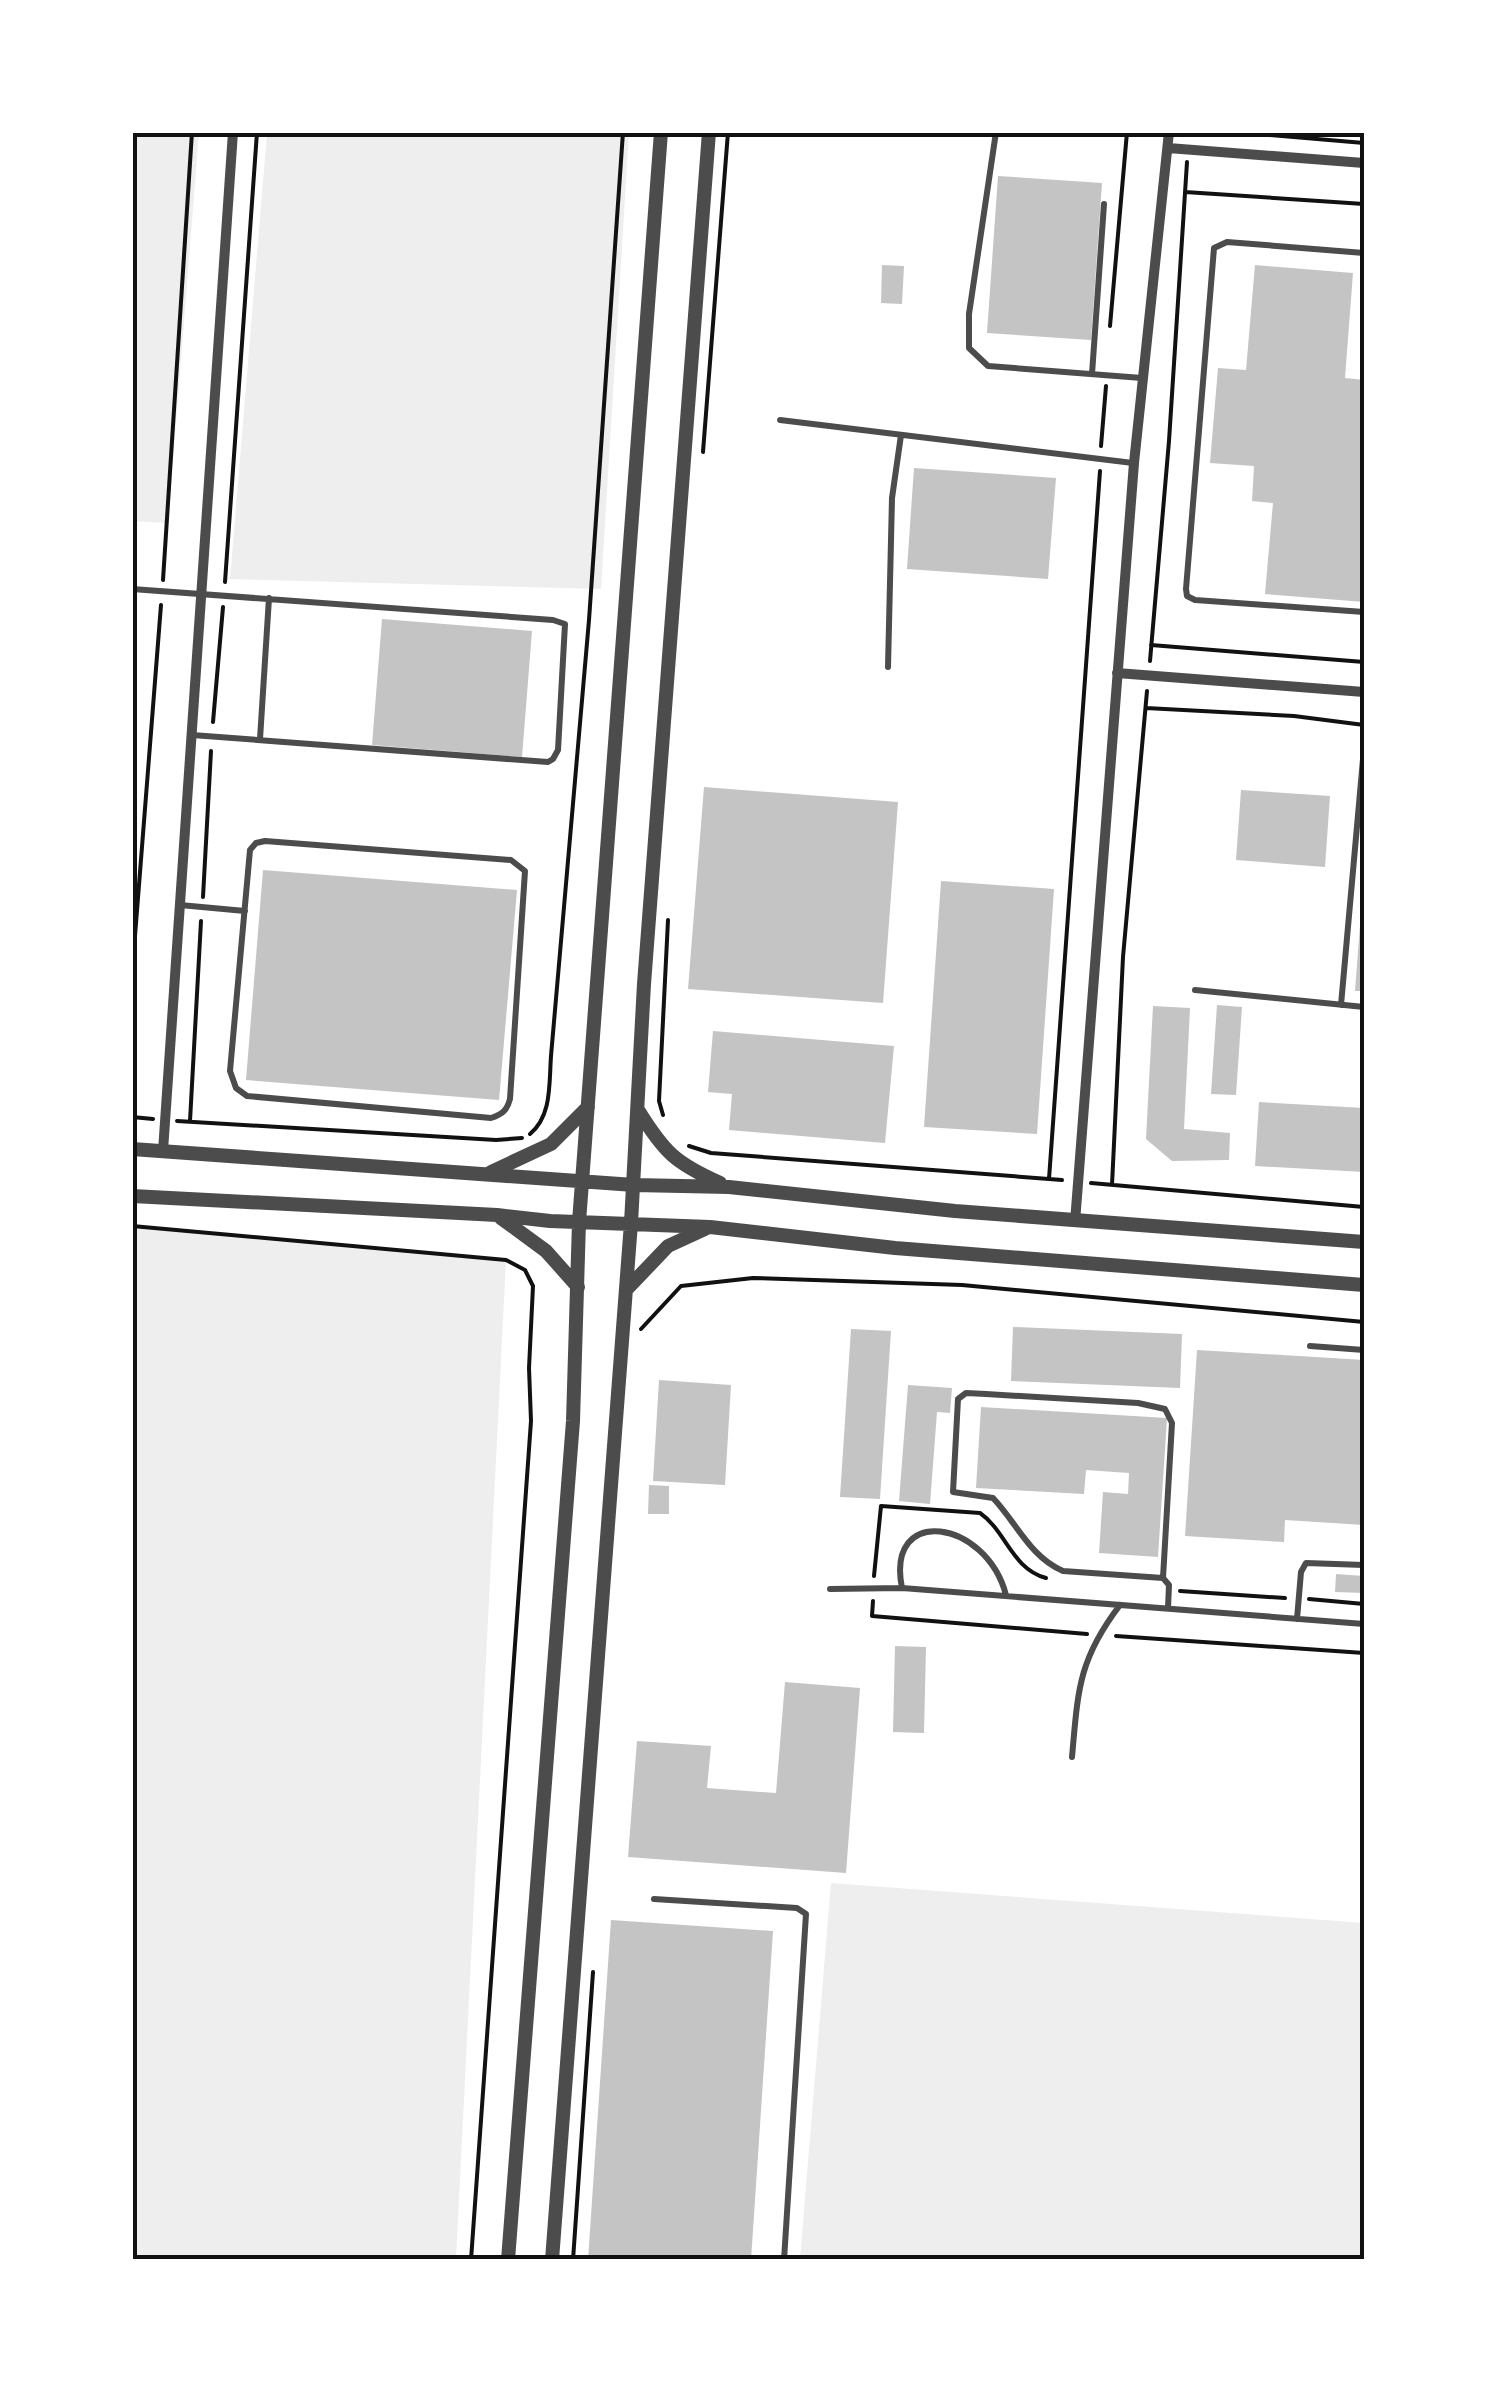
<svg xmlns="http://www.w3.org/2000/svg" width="1497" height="2392" font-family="Spectral,serif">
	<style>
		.green { fill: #eee }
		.building { fill: #c4c4c4 }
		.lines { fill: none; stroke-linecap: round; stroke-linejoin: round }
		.path { stroke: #111; stroke-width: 4 }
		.service { stroke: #4c4c4c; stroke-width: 6 }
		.minor { stroke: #4c4c4c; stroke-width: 10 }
		.tertiary { stroke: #4c4c4c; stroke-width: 14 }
		.neatline { fill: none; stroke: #111; stroke-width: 4 }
	</style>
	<rect width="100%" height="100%" fill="#fff"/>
	<!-- green -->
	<path class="green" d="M 132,133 L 199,133 L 168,523 L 133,521 Z
		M 267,133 L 629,133 L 601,589 L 230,579 Z
		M 132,1226 L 506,1260 L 456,2259 L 133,2259 Z
		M 831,1883 L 1364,1923 L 1364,2259 L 800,2259 Z"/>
	<!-- building -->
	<path class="building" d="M 998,176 L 1102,183 L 1091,340 L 987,333 Z
		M 882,265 L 904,266 L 902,304 L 881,303 Z
		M 1255,265 L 1353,273 L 1345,378 L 1364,380 L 1364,602 L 1265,594 L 1273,503 L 1252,501 L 1254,466 L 1210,463 L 1218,368 L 1246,370 Z
		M 914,468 L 1056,478 L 1048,579 L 907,569 Z
		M 382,619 L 532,631 L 522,757 L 372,745 Z
		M 704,787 L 898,802 L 883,1003 L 688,989 Z
		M 1241,790 L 1330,796 L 1325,867 L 1236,860 Z
		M 263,870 L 517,890 L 499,1100 L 246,1080 Z
		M 941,881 L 1054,889 L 1037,1134 L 924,1127 Z
		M 1362,899 L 1364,899 L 1364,991 L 1355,991 Z
		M 1217,1005 L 1242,1007 L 1236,1095 L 1211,1094 Z
		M 1153,1006 L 1190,1008 L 1184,1129 L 1230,1133 L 1229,1160 L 1172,1161 L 1146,1139 Z
		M 713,1031 L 894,1046 L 885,1143 L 729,1130 L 732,1094 L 708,1092 Z
		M 1259,1102 L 1364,1108 L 1364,1172 L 1255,1166 Z
		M 1013,1327 L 1182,1334 L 1180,1388 L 1011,1381 Z
		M 851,1329 L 891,1331 L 880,1499 L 840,1497 Z
		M 1197,1350 L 1364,1360 L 1364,1525 L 1285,1520 L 1284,1542 L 1185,1536 Z
		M 659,1380 L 731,1385 L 725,1485 L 653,1481 Z
		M 908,1385 L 952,1388 L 950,1413 L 937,1412 L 930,1504 L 899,1501 Z
		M 981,1407 L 1167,1418 L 1158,1557 L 1099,1553 L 1103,1492 L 1128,1494 L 1129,1473 L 1086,1470 L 1084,1494 L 976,1488 Z
		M 649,1485 L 669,1486 L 669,1514 L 648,1514 Z
		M 1336,1574 L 1364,1576 L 1364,1593 L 1335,1592 Z
		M 895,1646 L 926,1647 L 924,1733 L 893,1732 Z
		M 785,1682 L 860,1688 L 846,1873 L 628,1857 L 637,1741 L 711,1746 L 707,1788 L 776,1793 Z
		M 611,1920 L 773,1931 L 751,2260 L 588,2260 Z"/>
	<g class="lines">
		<!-- path -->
		<path class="path" d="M 1234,132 L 1364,143
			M 1185,192 L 1364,204
			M 1110,326 L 1127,132
			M 1101,446 L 1106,386
			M 703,452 L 728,132
			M 163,580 L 192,132
			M 225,582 L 257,132
			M 1151,645 L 1364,662
			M 1150,661 L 1169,441 L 1187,162
			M 1146,708 L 1294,716 L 1364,725
			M 213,722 L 223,607
			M 203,897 L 211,751
			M 132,974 L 161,605
			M 663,1115 L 659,1101 L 668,920
			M 132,1117 L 153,1119
			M 177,1121 L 496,1140 L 522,1138
			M 190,1121 L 201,921
			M 530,1134 C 552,1116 549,1084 551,1056 L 589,620 L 623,132
			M 689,1146 L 711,1153 L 1062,1180
			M 1049,1179 L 1100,471
			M 1091,1183 L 1364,1207
			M 1112,1185 L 1123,957 L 1147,691
			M 132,1226 L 506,1260 L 525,1270 L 533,1286 L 529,1368 L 531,1421 L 471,2260
			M 641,1329 L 681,1286 L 753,1278 L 962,1285 L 1364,1322
			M 874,1576 L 881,1506 L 980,1513 C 1006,1531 1012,1569 1046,1578
			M 1180,1591 L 1285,1598
			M 1309,1599 L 1364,1604
			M 873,1601 L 872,1616 L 1087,1634
			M 1116,1636 L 1364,1653
			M 573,2260 L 593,1972"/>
		<!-- service -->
		<path class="service" d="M 996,132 L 969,314 L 969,348 L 988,366 L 1142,378
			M 1364,253 L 1227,242 L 1214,248 L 1186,589 L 1187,596 L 1195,600 L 1364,612
			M 1092,374 L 1104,204
			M 780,420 L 1133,463
			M 132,589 L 553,620 L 565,624 L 558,750 L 553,759 L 548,762 L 192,735
			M 888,667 L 892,498 L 901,435
			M 260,739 L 269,598
			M 265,841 L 511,860 L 525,871 L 510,1099 C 507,1110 503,1114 491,1118 L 247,1096 L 236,1088 L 230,1071 L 250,850 L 256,843 Z
			M 180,905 L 245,911
			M 1195,990 L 1364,1007
			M 1341,1005 L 1364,748
			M 1310,1346 L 1364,1350
			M 1163,1578 L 1172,1423 L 1165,1409 L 1138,1403 L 986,1394 L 966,1393 L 958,1399 L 953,1492 L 993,1498 C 1016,1522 1030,1557 1063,1571 L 1163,1578 L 1169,1585 L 1168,1608
			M 902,1588 C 885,1504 986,1519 1006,1595
			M 830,1589 L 902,1588 L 1364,1624
			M 1297,1619 L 1301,1572 L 1306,1563 L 1364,1565
			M 1072,1757 C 1078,1691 1078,1660 1120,1605
			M 654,1899 L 797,1908 L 806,1914 L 784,2260"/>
		<!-- minor -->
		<path class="minor" d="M 1168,148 L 1364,163
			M 1117,673 L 1364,692
			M 163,1151 L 233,132
			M 1075,1222 L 1134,463 L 1169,132"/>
		<!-- tertiary -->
		<path class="tertiary" d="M 638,1110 C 664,1152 675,1163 720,1183
			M 132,1149 L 634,1185 L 729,1187 L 955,1211 L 1364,1242
			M 491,1172 L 551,1144 L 588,1107
			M 132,1196 L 497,1215 L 550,1221 L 710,1227 L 895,1248 L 1364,1285
			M 501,1218 L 546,1251 L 578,1287
			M 626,1290 L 668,1246 L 705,1229
			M 508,2260 L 573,1421 L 579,1222 L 661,132
			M 552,2260 L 631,1223 L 644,984 L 709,132"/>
	</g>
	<!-- border -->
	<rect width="1497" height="2392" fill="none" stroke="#ffffff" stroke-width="270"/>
	<rect x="135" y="135" width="1227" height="2122" class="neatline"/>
</svg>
